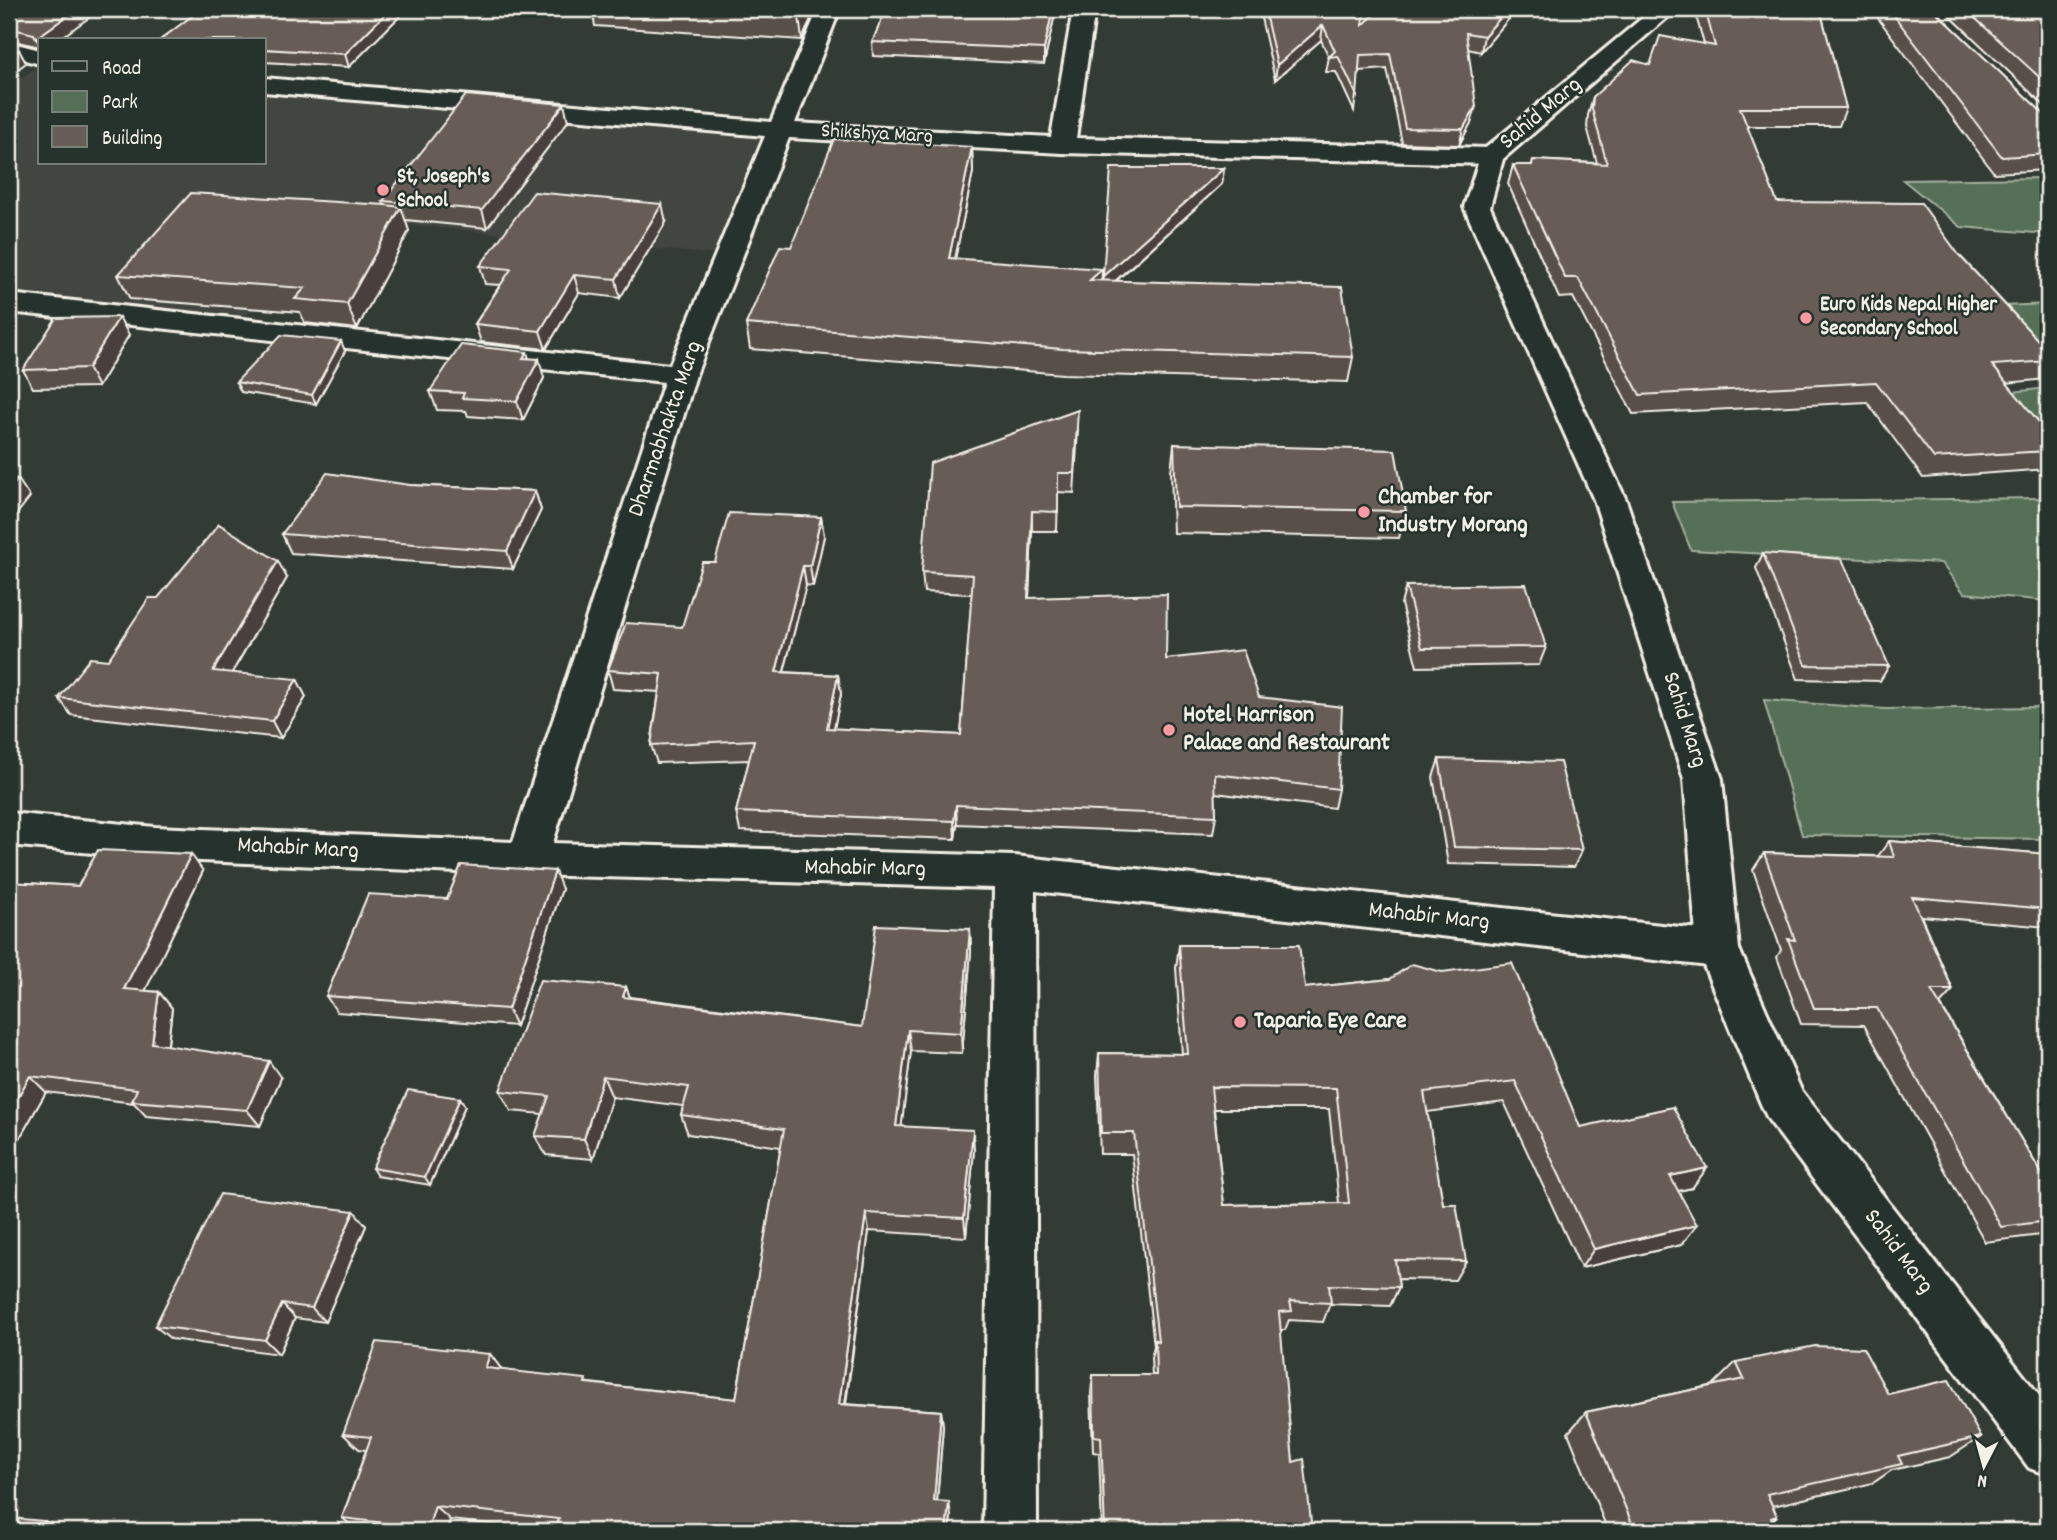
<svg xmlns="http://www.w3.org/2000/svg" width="2057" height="1540" font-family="Dekko,sans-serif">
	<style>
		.built { fill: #43453f }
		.green { fill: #556f56; stroke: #a4b09f; stroke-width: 2 }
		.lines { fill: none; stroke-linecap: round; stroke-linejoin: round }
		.minor-casing { stroke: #f4f1e8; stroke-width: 6 }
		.secondary-casing { stroke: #f4f1e8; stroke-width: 6 }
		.minor { fill: #26332d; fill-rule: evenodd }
		.secondary { fill: #26332d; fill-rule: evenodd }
		.wall { fill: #594f4a; stroke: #f4f1e8; stroke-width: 2; fill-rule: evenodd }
		.shaded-wall { fill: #49403c; stroke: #f4f1e8; stroke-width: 2 }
		.building { fill: #685c56; stroke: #f4f1e8; stroke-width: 2; fill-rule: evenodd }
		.poi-dot { fill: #ff9aa2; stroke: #26332d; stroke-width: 2.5 }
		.labels { text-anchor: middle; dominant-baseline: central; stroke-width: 5; stroke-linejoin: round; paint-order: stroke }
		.far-street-label { font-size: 21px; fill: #f4f1e8; stroke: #26332d }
		.far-poi-label { font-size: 21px; font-weight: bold; fill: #f4f1e8; stroke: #26332d; text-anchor: start }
		.street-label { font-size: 24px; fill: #f4f1e8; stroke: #26332d }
		.poi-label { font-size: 24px; font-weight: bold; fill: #f4f1e8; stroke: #26332d; text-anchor: start }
	</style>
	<rect width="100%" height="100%" fill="#333b35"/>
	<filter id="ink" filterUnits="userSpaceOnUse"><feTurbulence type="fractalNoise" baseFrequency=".0143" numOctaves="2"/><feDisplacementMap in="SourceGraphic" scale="14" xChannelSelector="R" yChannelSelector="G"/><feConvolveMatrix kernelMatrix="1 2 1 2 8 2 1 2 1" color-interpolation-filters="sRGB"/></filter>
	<g filter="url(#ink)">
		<!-- built -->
		<path class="built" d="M 40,64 L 40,163 L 264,163 L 264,85 L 781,130 L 729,256 L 328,217 L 237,327 L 9,303 L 9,87 Z"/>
		<!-- green -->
		<path class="green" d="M 2048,178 L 2048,234 L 1961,227 L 1903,180 Z
			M 2048,304 L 2048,360 L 2004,306 Z
			M 2048,388 L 2048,445 L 2002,393 Z
			M 2048,498 L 2048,601 L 1964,593 L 1941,563 L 1691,550 L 1672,502 Z
			M 1764,700 L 1885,709 L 2048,707 L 2048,839 L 1802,835 Z"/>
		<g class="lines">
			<!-- minor casing -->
			<g class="minor-casing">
				<path id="minor" d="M 818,9 L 840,9 L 795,123 L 1051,137 L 1073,9 L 1095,9 L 1076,138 L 1491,148 L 1500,151 L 1504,156 L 1500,161 L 1491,164 L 1062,153 L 789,138 L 696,375 L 553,843 L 1015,856 L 1718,931 L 1733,936 L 1739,949 L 1733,962 L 1718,967 L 1035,891 L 1037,1531 L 983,1531 L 994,888 L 528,875 L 155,859 L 9,845 L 9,813 L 155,827 L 513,842 L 664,382 L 9,312 L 9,294 L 670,365 L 765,136 L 264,92 L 264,78 L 771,122 Z
					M 9,42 L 40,50 L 40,64 L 9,56 Z"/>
			</g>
			<!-- secondary casing -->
			<g class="secondary-casing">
				<path id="secondary" d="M 1653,9 L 1677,9 L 1503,159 L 1490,207 L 1626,500 L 1722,779 L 1739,949 L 1801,1090 L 2048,1407 L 2048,1475 L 2029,1468 L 1768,1119 L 1761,1104 L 1697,949 L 1684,779 L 1594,500 L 1464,207 L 1482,151 Z"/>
			</g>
			<!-- minor -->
			<use href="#minor" class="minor"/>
			<!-- secondary -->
			<use href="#secondary" class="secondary"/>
		</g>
		<!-- wall -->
		<path class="wall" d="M 9,9 L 40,40 L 40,47 L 9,40 Z
			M 201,9 L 407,9 L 349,67 L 264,62 L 264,40 Z
			M 592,9 L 815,9 L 802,40 L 595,26 Z
			M 1056,9 L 1044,64 L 873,56 L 872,42 Z
			M 1259,9 L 1364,9 L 1363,25 L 1517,9 L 1481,52 L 1468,49 L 1472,121 L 1459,145 L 1402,143 L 1387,69 L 1359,71 L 1354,111 L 1336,72 L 1326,72 L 1329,57 L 1321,40 L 1275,80 Z
			M 1699,9 L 1820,9 L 1846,108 L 1839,126 L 1747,126 L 1777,202 L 1959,255 L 2048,351 L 2048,375 L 2046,379 L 2006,383 L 2048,433 L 2048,469 L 1923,478 L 1867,402 L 1633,414 L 1573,297 L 1559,298 L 1508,184 L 1513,165 L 1532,165 L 1533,160 L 1597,163 L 1587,127 L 1588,115 L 1593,97 L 1650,65 L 1704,44 L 1696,16 Z
			M 1873,9 L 1933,9 L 2046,116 L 2048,116 L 2048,170 L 1994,173 L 1872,10 Z
			M 1947,9 L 2018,9 L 2048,11 L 2048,109 L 1950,16 L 1950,14 Z
			M 564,104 L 568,121 L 487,228 L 405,220 L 409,231 L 357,329 L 305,323 L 300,312 L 130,299 L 118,275 L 384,205 L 383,201 Z
			M 972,147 L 973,172 L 955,259 L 1101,280 L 1103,280 L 1224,168 L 1222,184 L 1116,281 L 1353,357 L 1348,382 L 1063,374 L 750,349 L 746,324 L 791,247 Z
			M 666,222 L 620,298 L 579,293 L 546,349 L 481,342 L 475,324 L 500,285 L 485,284 L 480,266 Z
			M 119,317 L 129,335 L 98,387 L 33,388 L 23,370 Z
			M 345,351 L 316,404 L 241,392 L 236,382 Z
			M 527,352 L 529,359 L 544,378 L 523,420 L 468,416 L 466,411 L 437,410 L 430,391 Z
			M 1078,430 L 1074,493 L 1058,492 L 1057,531 L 1032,531 L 1029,598 L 1166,659 L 1259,697 L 1338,789 L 1334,808 L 1215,793 L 1216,816 L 1213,834 L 957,824 L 955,839 L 740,831 L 736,812 L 749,760 L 657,763 L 651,745 L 659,692 L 613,689 L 608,670 L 682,627 L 715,562 L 821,517 L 824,536 L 813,586 L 806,585 L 784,672 L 838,675 L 841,694 L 834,729 L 961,735 L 972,594 L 924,592 L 922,572 Z
			M 1174,444 L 1406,511 L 1399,538 L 1173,533 L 1171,471 Z
			M 410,485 L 535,491 L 541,510 L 513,569 L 291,553 L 282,534 Z
			M 1763,553 L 1889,666 L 1880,681 L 1798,679 L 1756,568 Z
			M 287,578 L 232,673 L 306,697 L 281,738 L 71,715 L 59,698 L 108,660 L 158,598 Z
			M 1406,586 L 1546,647 L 1539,665 L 1417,667 L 1401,604 Z
			M 1439,759 L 1582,850 L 1574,867 L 1448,864 L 1433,777 Z
			M 1889,841 L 2048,854 L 2048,927 L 1921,916 L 1953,990 L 1940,1004 L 2048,1184 L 2048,1234 L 1985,1242 L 1864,1025 L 1801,1024 L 1777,957 L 1781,950 L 1753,870 L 1764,853 L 1878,856 Z
			M 203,871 L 145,991 L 159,992 L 172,1008 L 168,1046 L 281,1078 L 260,1126 L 146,1116 L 134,1103 L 46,1092 L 9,1157 L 9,882 L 78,886 Z
			M 562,889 L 516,1026 L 337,1012 L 326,996 L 447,899 Z
			M 970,929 L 971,951 L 962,1053 L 911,1051 L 901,1126 L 974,1150 L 966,1237 L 869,1231 L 846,1404 L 941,1411 L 943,1426 L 937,1501 L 951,1516 L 949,1531 L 556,1531 L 450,1520 L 446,1531 L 359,1531 L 342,1518 L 366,1450 L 359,1449 L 343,1434 L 490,1354 L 502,1370 L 589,1383 L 736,1399 L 781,1147 L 688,1134 L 681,1115 L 683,1106 L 612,1097 L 593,1159 L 546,1155 L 535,1136 L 543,1114 L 511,1111 L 500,1091 L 626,987 L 630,997 L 862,1027 Z
			M 1179,945 L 1305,988 L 1390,979 L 1580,1127 L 1707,1168 L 1692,1188 L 1678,1191 L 1681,1245 L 1581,1268 L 1504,1102 L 1427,1112 L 1443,1204 L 1466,1261 L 1455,1280 L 1398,1279 L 1399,1287 L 1390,1306 L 1330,1304 L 1323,1322 L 1289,1320 L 1285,1330 L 1280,1330 L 1293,1462 L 1312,1531 L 1102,1531 L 1099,1453 L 1093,1452 L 1091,1392 L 1093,1375 L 1152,1375 L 1151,1358 L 1154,1346 L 1132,1154 L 1100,1154 L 1097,1075 L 1099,1053 L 1182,1054 L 1176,968 ZM 1214,1109 L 1329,1109 L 1339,1203 L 1224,1205 Z
			M 460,1098 L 465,1106 L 430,1185 L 377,1176 L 372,1168 Z
			M 354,1211 L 366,1226 L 325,1322 L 295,1318 L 279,1354 L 171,1339 L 155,1326 Z
			M 1736,1362 L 1888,1394 L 1981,1437 L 1950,1457 L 1892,1470 L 1873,1483 L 1773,1506 L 1777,1516 L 1772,1521 L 1775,1531 L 1608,1531 L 1568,1433 L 1586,1412 L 1715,1385 L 1714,1384 Z"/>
		<!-- shaded-wall -->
		<path class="shaded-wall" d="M 77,9 L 101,9 L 58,40 L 40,40 L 40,46 L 36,38 Z
			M 390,9 L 407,9 L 349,67 L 345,54 Z
			M 802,9 L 815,9 L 802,40 L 799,16 Z
			M 1053,9 L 1056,9 L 1044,64 L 1044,49 Z
			M 1508,9 L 1517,9 L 1481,52 L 1484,36 Z
			M 1323,25 L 1321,40 L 1275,80 L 1277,65 Z
			M 19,50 L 26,63 L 9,76 L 9,57 Z
			M 564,104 L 568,121 L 487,228 L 482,210 Z
			M 1476,106 L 1472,121 L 1459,145 L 1463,129 Z
			M 972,147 L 973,172 L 950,283 L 949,258 Z
			M 1224,168 L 1222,184 L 1102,293 L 1103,276 Z
			M 662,204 L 666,222 L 620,298 L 616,279 Z
			M 401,207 L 409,231 L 357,329 L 347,304 Z
			M 1102,269 L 1101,294 L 1090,280 Z
			M 574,275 L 579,293 L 546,349 L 540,331 Z
			M 119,317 L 129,335 L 98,387 L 88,368 Z
			M 341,341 L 345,351 L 316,404 L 312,395 Z
			M 539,359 L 544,378 L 523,420 L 517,401 Z
			M 18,479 L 30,497 L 9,524 L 9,490 Z
			M 535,491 L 541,510 L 513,569 L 507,551 Z
			M 1032,511 L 1032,531 L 1028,617 L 1028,598 Z
			M 821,517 L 824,536 L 813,586 L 810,566 Z
			M 278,561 L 287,578 L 223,688 L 213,671 Z
			M 803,566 L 806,585 L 779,691 L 776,672 Z
			M 838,675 L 841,694 L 830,747 L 827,728 Z
			M 297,679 L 306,697 L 281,738 L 272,721 Z
			M 956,805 L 957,824 L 955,839 L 954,821 Z
			M 191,854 L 203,871 L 138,1006 L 124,989 Z
			M 555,871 L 562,889 L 516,1026 L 508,1009 Z
			M 970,929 L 971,951 L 962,1053 L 961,1033 Z
			M 626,987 L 634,1008 L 623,997 Z
			M 159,992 L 172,1008 L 166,1060 L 152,1043 Z
			M 908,1030 L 911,1051 L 899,1146 L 896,1126 Z
			M 269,1061 L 281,1078 L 260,1126 L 247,1110 Z
			M 30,1076 L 46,1092 L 9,1157 L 9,1112 Z
			M 603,1076 L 612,1097 L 593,1159 L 584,1139 Z
			M 460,1098 L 465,1106 L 430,1185 L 425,1177 Z
			M 973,1130 L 974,1150 L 966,1237 L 964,1218 Z
			M 1707,1168 L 1692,1188 L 1655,1196 L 1670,1176 Z
			M 354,1211 L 366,1226 L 325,1322 L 312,1308 Z
			M 866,1213 L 869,1231 L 843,1419 L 839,1404 Z
			M 1697,1225 L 1681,1245 L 1581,1268 L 1594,1249 Z
			M 282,1304 L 295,1318 L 279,1354 L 265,1340 Z
			M 490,1354 L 502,1370 L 485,1368 Z
			M 941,1411 L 943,1426 L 936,1514 L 934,1501 Z
			M 949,1502 L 951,1516 L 949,1531 L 946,1531 Z
			M 435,1506 L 450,1520 L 446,1531 L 432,1531 L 428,1528 Z
			M 45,1521 L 64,1531 L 40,1531 Z"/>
		<!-- building -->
		<path class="building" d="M 9,9 L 77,9 L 36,38 L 34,34 L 9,28 Z
			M 201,9 L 390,9 L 345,54 L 264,49 L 264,40 L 160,40 Z
			M 695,9 L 802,9 L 799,16 Z
			M 886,9 L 1053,9 L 1044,49 L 872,42 Z
			M 1264,9 L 1364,9 L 1363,25 L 1380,9 L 1508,9 L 1484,36 L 1466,33 L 1476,106 L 1463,129 L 1405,128 L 1390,54 L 1360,55 L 1357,96 L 1338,56 L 1329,57 L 1335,51 L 1323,25 L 1277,65 Z
			M 1705,9 L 1820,9 L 1846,108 L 1740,108 L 1777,202 L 1921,203 L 1959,255 L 2048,351 L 2048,361 L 1992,365 L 2048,433 L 2048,451 L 1934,458 L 1876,382 L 1640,395 L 1578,278 L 1565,278 L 1513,165 L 1532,165 L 1533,160 L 1607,164 L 1592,109 L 1593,97 L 1633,60 L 1650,65 L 1660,36 L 1715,46 Z
			M 1889,9 L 1933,9 L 2046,116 L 2048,116 L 2048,154 L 2002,157 Z
			M 1965,9 L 2018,9 L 2048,11 L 2048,85 Z
			M 9,47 L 19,50 L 9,57 Z
			M 466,95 L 564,104 L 482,210 L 383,201 Z
			M 834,139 L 972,147 L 949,258 L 1102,269 L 1090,280 L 1342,287 L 1353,357 L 1063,349 L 746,324 L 780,246 L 791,247 Z
			M 1111,168 L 1224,168 L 1103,276 Z
			M 534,192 L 662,204 L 616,279 L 574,275 L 540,331 L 475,324 L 511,269 L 480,266 Z
			M 191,193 L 386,205 L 401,207 L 347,304 L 295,299 L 305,288 L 118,275 Z
			M 119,317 L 88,368 L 23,370 L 56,318 Z
			M 281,335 L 341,341 L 312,395 L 236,382 Z
			M 461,345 L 527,352 L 523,358 L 539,359 L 517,401 L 462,398 L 464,393 L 430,391 Z
			M 1078,410 L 1074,473 L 1058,473 L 1058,512 L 1032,511 L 1028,598 L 1167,594 L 1166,659 L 1243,650 L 1259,697 L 1342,707 L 1338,789 L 1215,774 L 1216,816 L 956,805 L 954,821 L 736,812 L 754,740 L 651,745 L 662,674 L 608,670 L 626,623 L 682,627 L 702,562 L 715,562 L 729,513 L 821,517 L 810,566 L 803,566 L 776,672 L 838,675 L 827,728 L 961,735 L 973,575 L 922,572 L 930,463 Z
			M 1174,444 L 1395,450 L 1406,511 L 1176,507 Z
			M 327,473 L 410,485 L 535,491 L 507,551 L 282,534 Z
			M 9,478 L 18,479 L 9,490 Z
			M 219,524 L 278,561 L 213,671 L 297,679 L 272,721 L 59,698 L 90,658 L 108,660 L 149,598 L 158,598 Z
			M 1763,553 L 1842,559 L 1889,666 L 1806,665 Z
			M 1526,584 L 1546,647 L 1422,648 L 1406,586 Z
			M 1439,759 L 1560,762 L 1582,850 L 1454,847 Z
			M 1889,841 L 2048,854 L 2048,909 L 1912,897 L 1953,990 L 1931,990 L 2048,1184 L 2048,1221 L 2001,1227 L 1877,1008 L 1814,1008 L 1788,939 L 1795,940 L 1764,853 L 1894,857 Z
			M 98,850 L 191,854 L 124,989 L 159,992 L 152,1043 L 269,1061 L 247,1110 L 132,1101 L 137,1089 L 30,1076 L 9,1112 L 9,882 L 78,886 Z
			M 461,865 L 555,871 L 508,1009 L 326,996 L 368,894 L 447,899 Z
			M 876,925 L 970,929 L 961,1033 L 908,1030 L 896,1126 L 973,1130 L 964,1218 L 866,1213 L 839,1404 L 941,1411 L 934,1501 L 949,1502 L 946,1531 L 555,1531 L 559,1519 L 435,1506 L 428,1528 L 342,1518 L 371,1437 L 343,1434 L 377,1342 L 490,1354 L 485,1368 L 586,1379 L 585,1383 L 736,1399 L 784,1129 L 681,1115 L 689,1087 L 603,1076 L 584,1139 L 535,1136 L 549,1096 L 500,1091 L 540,980 L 626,987 L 623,997 L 862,1027 Z
			M 1179,945 L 1299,945 L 1305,988 L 1390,979 L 1412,964 L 1442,972 L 1512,963 L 1580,1127 L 1673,1107 L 1707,1168 L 1670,1176 L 1697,1225 L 1594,1249 L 1515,1081 L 1424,1092 L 1443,1204 L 1456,1204 L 1466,1261 L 1395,1260 L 1399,1287 L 1329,1285 L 1331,1303 L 1290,1301 L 1292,1311 L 1279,1312 L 1293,1462 L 1304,1459 L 1312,1531 L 1105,1531 L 1101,1437 L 1094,1436 L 1093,1375 L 1156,1375 L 1155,1340 L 1158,1341 L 1134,1133 L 1101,1133 L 1099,1053 L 1188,1054 ZM 1211,1087 L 1336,1088 L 1349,1203 L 1224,1205 Z
			M 408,1090 L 460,1098 L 425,1177 L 372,1168 Z
			M 220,1194 L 354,1211 L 312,1308 L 282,1304 L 265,1340 L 155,1326 Z
			M 1815,1346 L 1863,1348 L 1888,1394 L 1949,1380 L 1981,1437 L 1898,1456 L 1902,1464 L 1767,1494 L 1777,1516 L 1771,1518 L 1775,1531 L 1635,1531 L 1586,1412 L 1744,1379 L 1736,1362 Z
			M 9,1518 L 45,1521 L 40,1531 L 9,1531 Z"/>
	</g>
	<!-- markers -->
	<g class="poi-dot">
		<circle cx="383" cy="190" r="7"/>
		<circle cx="1806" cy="318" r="7"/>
		<circle cx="1364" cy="512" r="7"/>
		<circle cx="1169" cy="730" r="7"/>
		<circle cx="1240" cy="1022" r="7"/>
	</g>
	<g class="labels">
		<!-- far-street labels -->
		<g class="far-street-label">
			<text transform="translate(877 135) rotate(3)">Shikshya Marg</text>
		</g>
		<!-- far-poi labels -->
		<g class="far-poi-label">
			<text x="397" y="178">St, Joseph's<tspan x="397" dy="24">School</tspan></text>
			<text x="1820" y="306">Euro Kids Nepal Higher<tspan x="1820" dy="24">Secondary School</tspan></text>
		</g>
		<!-- street labels -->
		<g class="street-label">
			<text transform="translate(1541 114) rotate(-40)">Sahid Marg</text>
			<text transform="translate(666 429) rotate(-71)">Dharmabhakta Marg</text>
			<text transform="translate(1684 720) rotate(72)">Sahid Marg</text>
			<text transform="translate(298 849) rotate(3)">Mahabir Marg</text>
			<text transform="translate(865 869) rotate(1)">Mahabir Marg</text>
			<text transform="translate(1429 917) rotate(6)">Mahabir Marg</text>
			<text transform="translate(1898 1252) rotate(53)">Sahid Marg</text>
		</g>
		<!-- poi labels -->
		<g class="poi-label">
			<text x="1378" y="498">Chamber for<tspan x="1378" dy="28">Industry Morang</tspan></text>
			<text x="1183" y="716">Hotel Harrison<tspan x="1183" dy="28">Palace and Restaurant</tspan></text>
			<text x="1254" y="1022">Taparia Eye Care</text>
		</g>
	</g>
	<!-- margin -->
	<rect width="2057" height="1540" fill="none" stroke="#26332d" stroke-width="35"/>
	<rect x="18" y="18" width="2022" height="1505" fill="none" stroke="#f4f1e8" stroke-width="2.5" filter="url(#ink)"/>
	<!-- legend -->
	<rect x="38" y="38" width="228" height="126" fill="#26332d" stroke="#787f78" stroke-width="2"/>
	<rect x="52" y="61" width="35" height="10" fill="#26332d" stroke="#787f78" stroke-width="2"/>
	<text x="102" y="74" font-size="21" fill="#f4f1e8">Road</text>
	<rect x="52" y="91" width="35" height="21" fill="#556f56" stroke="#787f78" stroke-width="2"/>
	<text x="102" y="108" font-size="21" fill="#f4f1e8">Park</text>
	<rect x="52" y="126" width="35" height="21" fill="#685c56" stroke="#787f78" stroke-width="2"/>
	<text x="102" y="144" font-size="21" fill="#f4f1e8">Building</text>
	<!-- north arrow -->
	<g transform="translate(1984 1466) rotate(186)" stroke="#26332d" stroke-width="5" paint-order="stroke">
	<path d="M0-5L12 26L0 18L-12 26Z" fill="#f4f1e8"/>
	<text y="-10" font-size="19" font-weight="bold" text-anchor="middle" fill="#f4f1e8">N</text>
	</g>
</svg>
